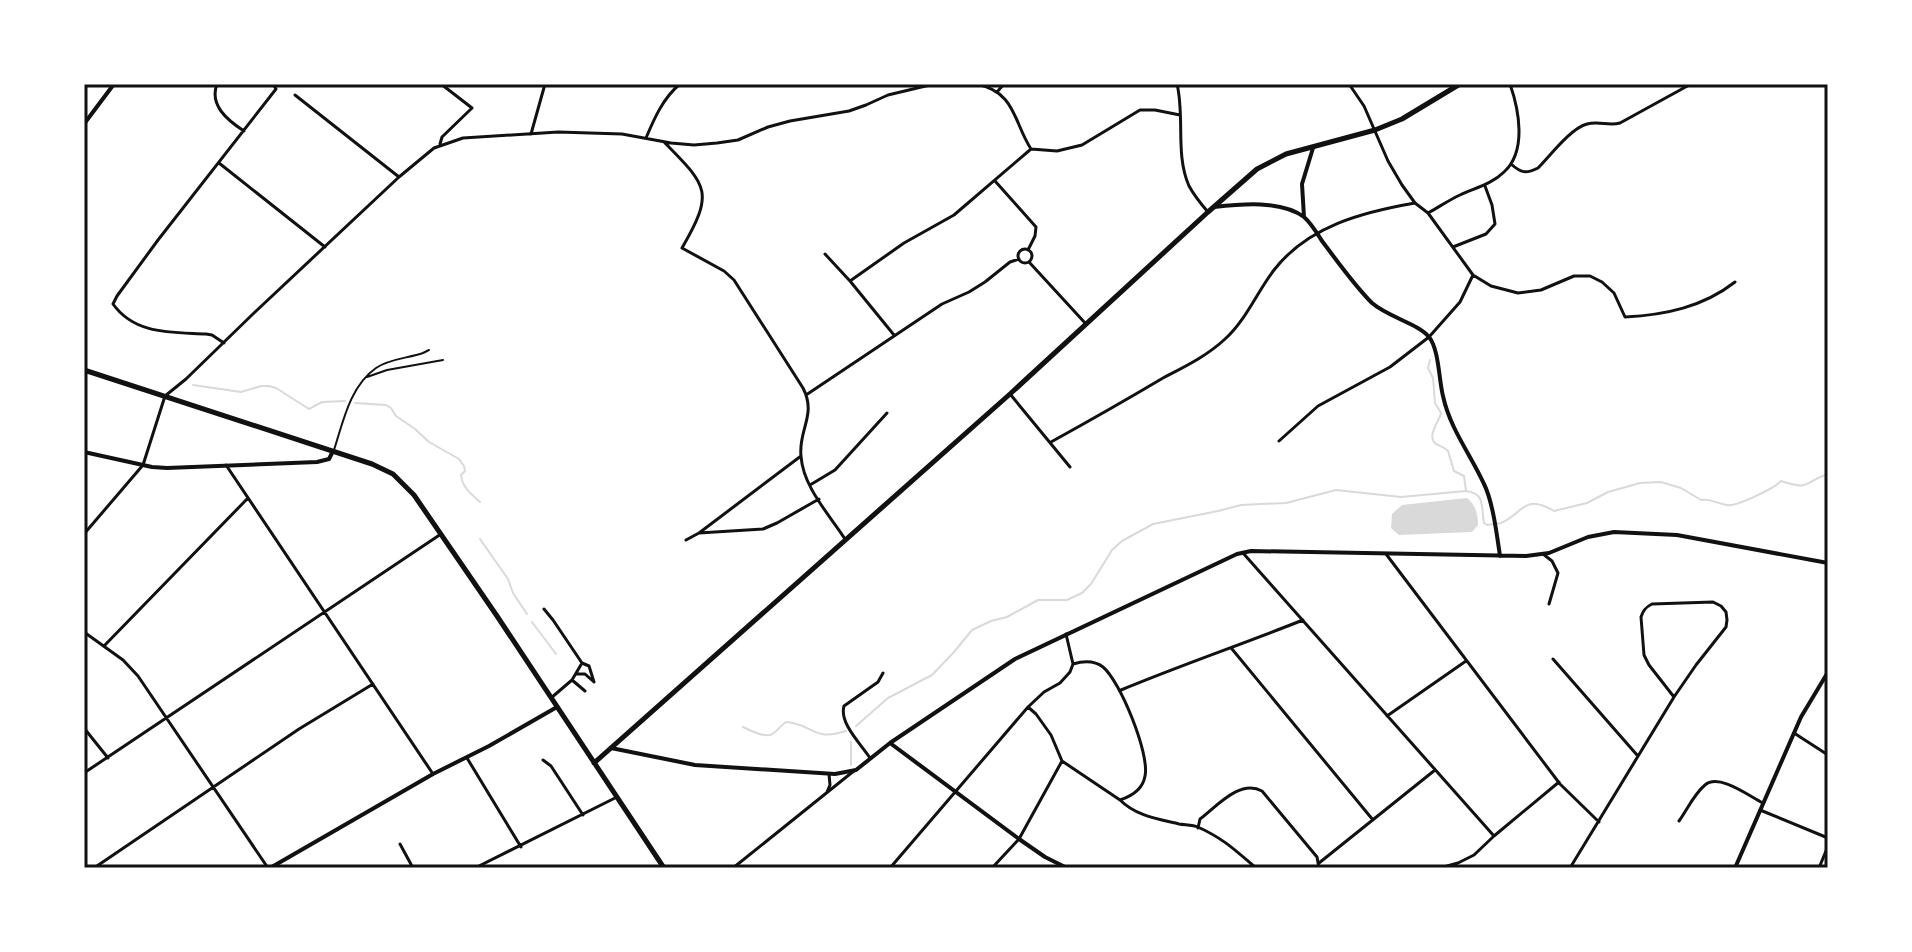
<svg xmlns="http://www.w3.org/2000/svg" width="1912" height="952" font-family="Merriweather,serif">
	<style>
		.water { fill: #d9d9d9 }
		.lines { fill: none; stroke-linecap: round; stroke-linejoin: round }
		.stream { stroke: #d9d9d9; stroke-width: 2 }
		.service { stroke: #111; stroke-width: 2 }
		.minor { stroke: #111; stroke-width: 3 }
		.tertiary { stroke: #111; stroke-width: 4 }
		.primary { stroke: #111; stroke-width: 5 }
		.neatline { fill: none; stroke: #111; stroke-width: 3 }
	</style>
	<rect width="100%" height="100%" fill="#fff"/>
	<!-- water -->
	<path class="water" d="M 1467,498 C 1476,505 1478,515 1478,525 L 1472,532 L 1399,535 L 1391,528 L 1392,514 L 1402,505 Z"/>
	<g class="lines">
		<!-- stream -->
		<path class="stream" d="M 1430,360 L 1428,368 L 1433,378 L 1435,403 L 1441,413 C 1439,422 1426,436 1436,444 C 1440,446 1445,448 1448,451 L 1454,471 L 1464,476 L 1466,491
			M 193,385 L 241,392 L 261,386 L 269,386 L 276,388 L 309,409 L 322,402 L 345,401
			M 355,403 L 386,405 L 391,408 L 396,416 L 415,429 L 429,442 L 459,459 L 464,466 L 465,471 L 461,475 C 462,487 471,494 480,502
			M 480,539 L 508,579 L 513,593 L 527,614
			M 532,622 L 556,654
			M 856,726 L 888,698 L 932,675 L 954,652 L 972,630 L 991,621 L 1007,617 L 1038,600 L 1067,600 L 1082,593 L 1091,584 L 1112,550 L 1122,541 L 1153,524 L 1218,511 L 1241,505 L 1286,503 L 1336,490 L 1401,497 L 1466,491 C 1485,493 1481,506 1484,523 L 1487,525 C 1492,524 1496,524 1501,523 C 1524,513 1523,493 1554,511 L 1587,503 L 1608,492 L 1640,483 L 1661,482 L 1681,488 L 1701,500 C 1711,498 1717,504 1727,505 C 1736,507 1775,488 1781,481 C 1812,491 1802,482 1828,474
			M 743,727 C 749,730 763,737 770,735 C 775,734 781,725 786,722 C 814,724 812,742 846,731
			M 851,765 L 851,742"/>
		<!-- service -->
		<path class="service" d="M 367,377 L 387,370 L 443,360
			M 334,450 C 343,422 350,386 376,368 C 388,359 409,358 423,353 L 429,350"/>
		<!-- minor -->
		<path class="minor" d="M 217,84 C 209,105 227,120 244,131
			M 976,84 C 1016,92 1013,121 1031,149 L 1057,151 L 1082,145 L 1140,110 L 1155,110 L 1180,115
			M 1177,84 C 1185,117 1175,154 1189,186 C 1194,195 1201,204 1208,212
			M 1349,84 L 1364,106 L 1388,161 L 1402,185 L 1415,203 L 1428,213 L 1473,275 L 1491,286 L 1518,293 L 1541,290 L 1574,276 L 1590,276 L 1602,282 L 1614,293 L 1625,317 C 1665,315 1703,307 1735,282
			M 997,92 L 1004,84
			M 295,95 L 399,177
			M 531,134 L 545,84
			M 646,138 C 654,119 663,98 680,84
			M 664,142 C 707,186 715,191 682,248 L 724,271 L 734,280 L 803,388 C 817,415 798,430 801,456 C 803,487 829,514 845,539
			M 440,144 L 442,137 L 472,108 L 441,84
			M 219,163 L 325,247
			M 1511,164 C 1521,173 1526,174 1538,168 C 1550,156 1571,128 1587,124 C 1599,121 1609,126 1620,123 L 1691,84
			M 995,181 L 1036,227 L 1035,236 L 1028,250
			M 1428,213 C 1439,207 1449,200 1460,195 C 1475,188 1492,184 1504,172 C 1527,151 1519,110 1510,84
			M 1453,247 L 1486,234 L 1495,224 L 1492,205 L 1485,186
			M1018 256a7 7 0 1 1 14 0a7 7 0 1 1-14 0Z
			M 825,254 L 850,281 L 894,335
			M 1029,262 L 1086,324
			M 850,281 L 904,243 L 954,215 L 1031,149
			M 224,343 L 212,335 L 206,334 C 172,332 135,335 113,304 L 117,296 L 158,240 L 276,89 L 273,84
			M 1010,394 L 1070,467
			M 806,395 L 942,304 L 969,292 L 985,282 L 1010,262 L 1019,259
			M 1279,441 L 1318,406 L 1390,367 L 1429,337 L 1460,302 L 1473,275
			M 1051,442 C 1089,421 1126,400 1163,378 C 1184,367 1207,356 1225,339 C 1246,320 1257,292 1274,270 C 1308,226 1363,212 1415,203
			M 226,465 L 433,774
			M 810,485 L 835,470 L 887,413
			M 699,533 L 763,529 L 777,523 L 819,499
			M 84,534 L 143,465 L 165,396 L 186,379 L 255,312 L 399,177 L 434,148 L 463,138 L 558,132 L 622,134 L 671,143 L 694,145 L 717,143 L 738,140 L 768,127 L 790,121 L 849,111 L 866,105 L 888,95 L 934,84
			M 686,540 L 699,533 L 801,456
			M 1243,553 L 1494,836
			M 1386,554 L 1560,784 L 1599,822
			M 1543,554 L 1552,561 L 1558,573 L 1549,604
			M 544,609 L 553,620 L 582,663 L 589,666 L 594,682
			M 84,632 L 123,660 L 138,676 L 268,868
			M 104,646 L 248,498
			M 1232,649 L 1373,820
			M 1553,659 L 1637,755
			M 577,674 L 585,674 L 594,682
			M 572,680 L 585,691
			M 1121,690 C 1181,665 1243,644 1303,620
			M 551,698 L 572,680 L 582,663
			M 1028,707 L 1036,714 L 1051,735 L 1062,761 L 1120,800 C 1132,796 1143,789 1145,776 C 1150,754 1120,681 1103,667 C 1094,660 1083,661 1073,664
			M 1387,716 L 1466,661
			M 84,728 L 108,758
			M 1794,733 L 1828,755
			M 467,758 L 521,847
			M 870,758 C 861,744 839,723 844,706 L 878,682 L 883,673
			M 543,760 L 551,766 L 583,815
			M 84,773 L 441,534
			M 827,792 L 830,785 L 829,774
			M 1120,800 C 1136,816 1158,819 1179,824 C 1185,825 1193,825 1198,827 C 1224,839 1235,850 1256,868
			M 1760,810 L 1828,838
			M 1679,821 C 1687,810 1694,794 1705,785 C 1719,773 1749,796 1763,803
			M 1198,828 L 1200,819 C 1217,806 1240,779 1262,791 L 1317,857 L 1319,868
			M 400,844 L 413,868
			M 1319,863 L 1435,770
			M 94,868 L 299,729 L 373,684
			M 475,868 L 617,797
			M 733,868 L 855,770
			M 890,868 L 1028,707 L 1044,692 L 1060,683 L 1070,672 L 1073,664 L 1066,634
			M 992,868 L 1019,839 L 1062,761
			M 1440,868 L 1458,863 L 1474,855 L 1494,836 L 1559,782
			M 1570,868 L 1674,697 L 1696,665 L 1726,627 L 1727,620 L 1726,612 L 1721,606 L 1713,602 L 1652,604 C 1646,607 1643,610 1641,617 L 1644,655 L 1649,665 L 1674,697
			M 1819,868 L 1828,846"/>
		<!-- tertiary -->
		<path class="tertiary" d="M 84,124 L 114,84
			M 1214,207 C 1241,204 1281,200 1304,217 C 1311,223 1317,233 1322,241 C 1338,262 1354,285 1372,303 C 1388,317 1419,324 1429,337 C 1439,349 1439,381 1443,396 C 1450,429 1471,455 1484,484 C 1493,502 1497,536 1500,556
			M 1304,217 L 1302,184 L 1313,148
			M 84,452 L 152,467 L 167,468 L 317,462 L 329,459 L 333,451
			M 890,743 L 1019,839 L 1045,857 L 1067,868
			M 611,748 L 695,765 L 835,774 L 856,770 L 890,743 L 1015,659 L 1237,554 L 1251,551 L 1526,556 L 1549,553 L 1588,537 L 1614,532 L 1677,535 L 1828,563
			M 270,868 L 433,774 L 489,746 L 557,707
			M 1735,868 L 1801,717 L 1828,672"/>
		<!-- primary -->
		<path class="primary" d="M 84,370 L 372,464 L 393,474 L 414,495 L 497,616 L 664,868
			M 594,763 L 1010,394 L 1208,212 L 1257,169 L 1286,154 L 1375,130 L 1402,119 L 1460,84"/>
	</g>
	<!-- border -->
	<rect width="1912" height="952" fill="none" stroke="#ffffff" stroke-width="172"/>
	<rect x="86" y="86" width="1740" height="780" class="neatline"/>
</svg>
